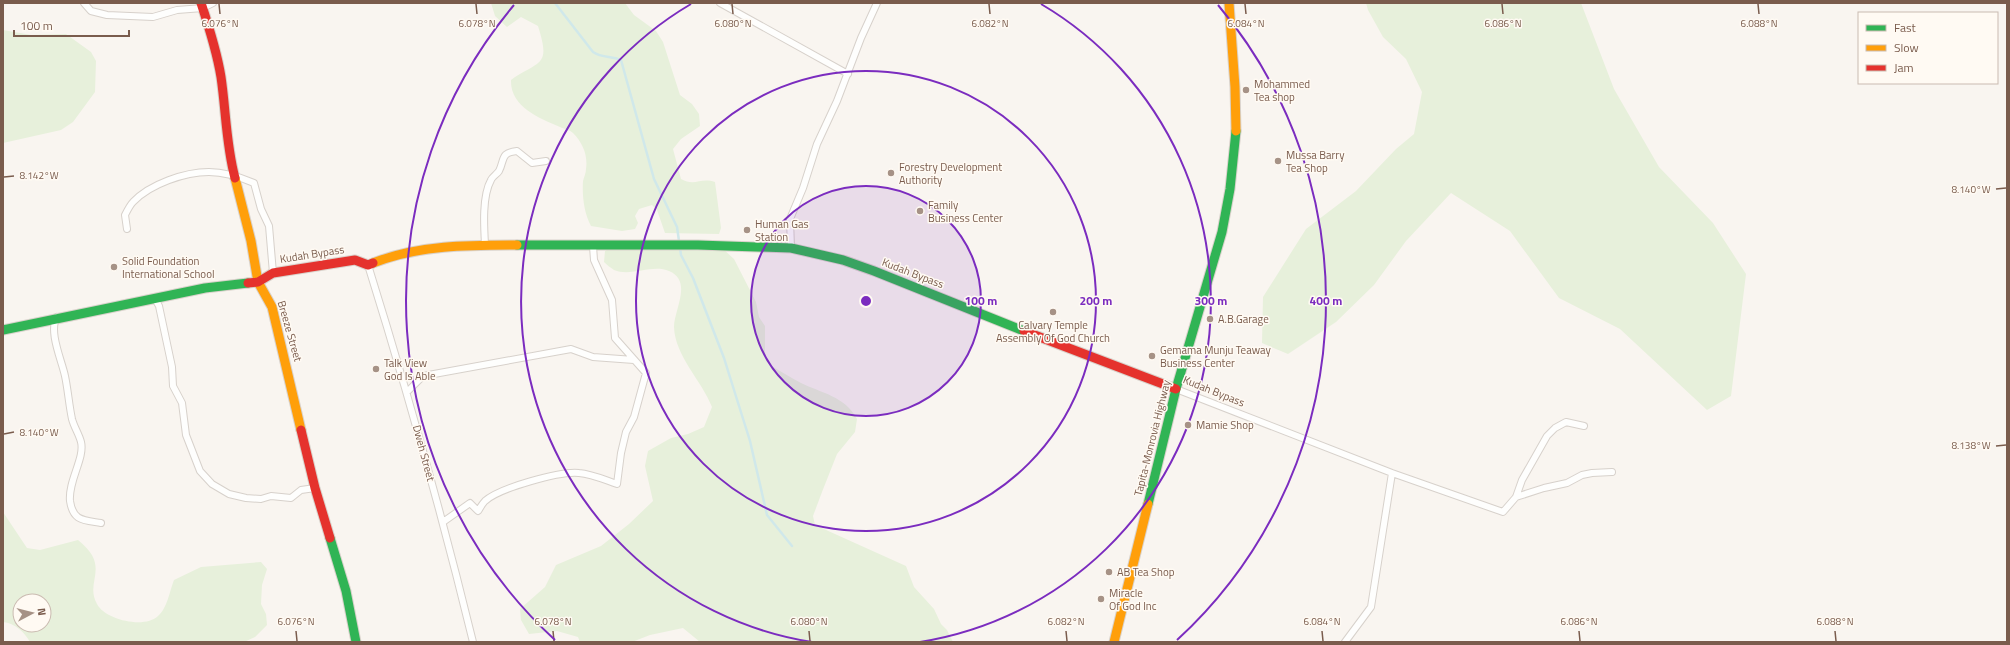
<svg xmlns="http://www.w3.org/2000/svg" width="2010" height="645" font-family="'Titillium Web',sans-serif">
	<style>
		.green { fill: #e7f0db; fill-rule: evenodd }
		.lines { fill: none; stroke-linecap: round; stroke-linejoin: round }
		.stream { stroke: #d0e8ea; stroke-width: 2.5 }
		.street-casing { stroke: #d7d1cb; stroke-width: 8 }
		.fast-casing { stroke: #d9d2cb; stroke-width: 11 }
		.slow-casing { stroke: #d9d2cb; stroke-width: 11 }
		.jam-casing { stroke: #d9d2cb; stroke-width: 11 }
		.street { stroke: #fefefd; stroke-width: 6 }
		.fast { stroke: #30b455; stroke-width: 9 }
		.slow { stroke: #ff9f0a; stroke-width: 9 }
		.jam { stroke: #e5322d; stroke-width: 9 }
		.ticks { fill: none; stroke: #7a5c4d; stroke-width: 1.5 }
		.ring { fill: none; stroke: #7b2cbf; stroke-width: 2 }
		.poi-dot { fill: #a69286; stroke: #fffaf3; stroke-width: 1.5 }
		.labels { text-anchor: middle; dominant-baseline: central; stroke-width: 3; stroke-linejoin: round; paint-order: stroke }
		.poi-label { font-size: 11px; fill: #7a5c4d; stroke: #fffaf3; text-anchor: start }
		.street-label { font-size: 11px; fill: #7a5c4d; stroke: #fffaf3 }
		.ticks-label { font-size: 10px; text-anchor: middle; fill: #7a5c4d; stroke: #fffaf3; stroke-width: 3; stroke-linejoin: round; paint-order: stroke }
		.centre { fill: #7b2cbf; stroke: #fffaf3; stroke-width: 2 }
		.ring-label { font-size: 12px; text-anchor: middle; font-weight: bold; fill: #7b2cbf; stroke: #fffaf3; stroke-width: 3; stroke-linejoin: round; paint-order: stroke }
	</style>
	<rect width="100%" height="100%" fill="#f9f5f0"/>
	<!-- green -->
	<path class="green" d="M 491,3 L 625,3 L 634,15 L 656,31 L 663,42 L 680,95 L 692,104 L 699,114 L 700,126 L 681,139 L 673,149 L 681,179 C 695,187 700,177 715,182 L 721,228 L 719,234 L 665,233 L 657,210 L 652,205 L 639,209 L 635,216 L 638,223 L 635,229 L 622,231 L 591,226 C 584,213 582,196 583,181 C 584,177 586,173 586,169 C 588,156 583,143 573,133 C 570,130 564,129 560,127 C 539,118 510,107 511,80 C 540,60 551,67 538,26 L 521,17 L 507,27 L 495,16 Z
		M 1366,3 L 1581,3 L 1614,89 L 1659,167 L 1713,223 L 1746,274 L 1731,396 L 1707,410 L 1620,329 L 1559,298 L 1510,231 L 1451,193 L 1406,241 L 1374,285 L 1336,322 L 1288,354 L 1262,343 L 1263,297 L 1306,229 L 1356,191 L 1396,149 L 1414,134 L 1422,92 L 1406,59 L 1383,37 L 1368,10 Z
		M 3,30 L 31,35 L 66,34 L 91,52 L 96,61 L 95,92 L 73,122 L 61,130 L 3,143 Z
		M 614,246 L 722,248 L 734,259 L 756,302 L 759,317 L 765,326 L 765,352 L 768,364 C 779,370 789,377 801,383 C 821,393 845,396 857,419 L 855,432 L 837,454 L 822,492 L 813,516 L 815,525 L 906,566 L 914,587 L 934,609 L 941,624 L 947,630 L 953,642 L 700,642 L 683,628 L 650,635 L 632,642 L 580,642 L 578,637 L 557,631 L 529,634 L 521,620 L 520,609 L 545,587 L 556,565 L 601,546 L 629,524 L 653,501 L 645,466 L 648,451 L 671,438 L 688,434 L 704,427 L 712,407 C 702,381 675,356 674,327 C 674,310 693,281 669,271 C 652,264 631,277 614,270 C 611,268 607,265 604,262 L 605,251 Z
		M 3,512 L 27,548 L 40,550 L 78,540 C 112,567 84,581 97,604 C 105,620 145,629 158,616 C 167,609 170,590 174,580 L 201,567 L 261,562 L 267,569 L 262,585 L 261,604 L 266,614 L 267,625 L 255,637 L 244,642 L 30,642 C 24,632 15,623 3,622 ZM 20,601 L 44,601 L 44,625 L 20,625 Z"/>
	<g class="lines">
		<!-- stream -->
		<path class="stream" d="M 555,3 L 593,52 C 602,58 611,56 621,60 L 654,179 L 677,227 L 681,255 L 693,278 L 724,358 L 750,441 L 767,515 L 792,546"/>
		<!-- street casing -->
		<g class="street-casing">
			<path id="street" d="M 84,3 L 91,11 L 107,15 L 153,17 L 177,10 L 203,8 L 213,3
				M 720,3 L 848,74
				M 127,229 L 125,215 C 127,211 130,205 133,202 C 150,184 185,172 209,172 C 225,172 240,177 254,183 L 261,209 L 269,226 L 273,273
				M 485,244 C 484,227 482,196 491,180 C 492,177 497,174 499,171 C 505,159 500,153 517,151 L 532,163 L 546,161
				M 791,248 L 790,219 L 803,188 L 817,144 L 837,101 L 861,38 L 877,3
				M 368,265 C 407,390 442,515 473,642
				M 155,299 L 159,306 L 172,367 L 173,386 L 182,403 L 186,435 L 200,471 L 212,484 L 229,494 L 246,498 L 261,499 L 271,496 L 291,498 L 301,490 L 315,488
				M 57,317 C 48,331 62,361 65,376 C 68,390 69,405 72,419 C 74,427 79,434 81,442 C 85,458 68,481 70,501 C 73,521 83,520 101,523
				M 1176,389 L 1392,473 L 1503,512 L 1516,497 L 1522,480 L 1547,436 L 1555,428 L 1566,422 L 1584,426
				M 408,391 L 423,376 L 571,349 L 593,357 L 634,360
				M 1516,497 L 1544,488 L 1567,483 L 1582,475 L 1592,473 L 1612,472
				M 443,522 L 470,503 L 478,511 C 480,508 482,504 485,501 C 499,488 560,471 579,473 C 592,474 605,480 617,484 L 621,453 L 626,432 L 634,417 L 646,373 L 615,338 L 612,300 L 594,260 L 593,246
				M 1345,642 L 1371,607 L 1392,473"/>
		</g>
		<!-- fast casing -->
		<g class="fast-casing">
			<path id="fast" d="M 517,245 L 698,245 L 791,248 L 843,260 L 874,271 L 1024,331
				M 3,330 L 205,288 L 248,283
				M 1148,504 L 1176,389 L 1222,232 L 1230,189 L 1236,131
				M 330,538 L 346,591 L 356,642"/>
		</g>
		<!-- slow casing -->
		<g class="slow-casing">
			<path id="slow" d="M 1229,3 L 1235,87 L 1236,131
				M 235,178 L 251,241 L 258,282 L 272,307 L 301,430
				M 373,263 C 418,245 469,245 517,245
				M 1114,642 L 1148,504"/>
		</g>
		<!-- jam casing -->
		<g class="jam-casing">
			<path id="jam" d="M 201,3 C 209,27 217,52 221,77 C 226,111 226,145 235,178
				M 248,283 L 258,282 L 273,273 L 355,260 L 368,265 L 373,263
				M 1024,331 L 1176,389
				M 301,430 L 315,488 L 330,538"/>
		</g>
		<!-- street -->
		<use href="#street" class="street"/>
		<!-- fast -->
		<use href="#fast" class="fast"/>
		<!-- slow -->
		<use href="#slow" class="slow"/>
		<!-- jam -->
		<use href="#jam" class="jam"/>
	</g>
	<!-- ticks -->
	<path class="ticks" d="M 219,4 L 220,14M 476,4 L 477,14M 732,4 L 733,14M 989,4 L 990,14M 1245,4 L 1246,14M 1502,4 L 1503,14M 1758,4 L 1759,14M 4,177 L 14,176M 1996,189 L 2006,188M 4,434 L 14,432M 1996,446 L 2006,445M 296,631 L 297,641M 553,631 L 554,641M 809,631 L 810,641M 1066,631 L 1067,641M 1322,631 L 1323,641M 1579,631 L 1580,641M 1835,631 L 1836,641"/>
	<!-- distance rings -->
	<circle cx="866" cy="301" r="115" fill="#7b2cbf" fill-opacity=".12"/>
	<g class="ring">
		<circle cx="866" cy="301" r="115"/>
		<circle cx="866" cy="301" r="230"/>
		<path d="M812 642A345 345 0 0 1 691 4M1041 4A345 345 0 0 1 920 642"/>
		<path d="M555 640A460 460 0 0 1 514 5M1218 5A460 460 0 0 1 1177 640"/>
	</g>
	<!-- markers -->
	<g class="poi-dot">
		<circle cx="1246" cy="90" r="4"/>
		<circle cx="1278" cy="161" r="4"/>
		<circle cx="891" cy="173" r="4"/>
		<circle cx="920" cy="211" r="4"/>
		<circle cx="747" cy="230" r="4"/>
		<circle cx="114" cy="267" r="4"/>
		<circle cx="1053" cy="312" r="4"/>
		<circle cx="1210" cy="319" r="4"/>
		<circle cx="1152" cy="356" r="4"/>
		<circle cx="376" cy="369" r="4"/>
		<circle cx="1188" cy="425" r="4"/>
		<circle cx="1109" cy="572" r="4"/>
		<circle cx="1101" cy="599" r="4"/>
	</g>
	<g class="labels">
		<!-- poi labels -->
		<g class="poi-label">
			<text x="1254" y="84">Mohammed<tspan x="1254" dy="13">Tea shop</tspan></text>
			<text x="1286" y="155">Mussa Barry<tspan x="1286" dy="13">Tea Shop</tspan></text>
			<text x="899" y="167">Forestry Development<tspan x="899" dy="13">Authority</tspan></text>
			<text x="928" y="205">Family<tspan x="928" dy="13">Business Center</tspan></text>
			<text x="755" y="224">Human Gas<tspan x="755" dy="13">Station</tspan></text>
			<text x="122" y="261">Solid Foundation<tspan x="122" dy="13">International School</tspan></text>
			<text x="1218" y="319">A.B.Garage</text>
			<text x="1053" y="325" text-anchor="middle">Calvary Temple<tspan x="1053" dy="13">Assembly Of God Church</tspan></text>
			<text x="1160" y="350">Gemama Munju Teaway<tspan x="1160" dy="13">Business Center</tspan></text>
			<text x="384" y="363">Talk View<tspan x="384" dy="13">God Is Able</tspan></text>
			<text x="1196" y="425">Mamie Shop</text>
			<text x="1117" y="572">AB Tea Shop</text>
			<text x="1109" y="593">Miracle<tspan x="1109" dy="13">Of God Inc</tspan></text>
		</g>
		<!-- street labels -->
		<g class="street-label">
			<text transform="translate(312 254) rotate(-9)">Kudah Bypass</text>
			<text transform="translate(913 273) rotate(21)">Kudah Bypass</text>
			<text transform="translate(290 331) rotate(74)">Breeze Street</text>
			<text transform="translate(1214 391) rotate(22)">Kudah Bypass</text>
			<text transform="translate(1152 438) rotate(-76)">Tapita-Monrovia Highway</text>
			<text transform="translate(424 453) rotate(75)">Dweh Street</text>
		</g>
	</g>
	<g class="ticks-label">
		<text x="220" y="27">6.076°N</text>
		<text x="477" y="27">6.078°N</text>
		<text x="733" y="27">6.080°N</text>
		<text x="990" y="27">6.082°N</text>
		<text x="1246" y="27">6.084°N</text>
		<text x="1503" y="27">6.086°N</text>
		<text x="1759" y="27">6.088°N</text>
		<text x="39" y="179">8.142°W</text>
		<text x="1971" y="193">8.140°W</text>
		<text x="39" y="436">8.140°W</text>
		<text x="1971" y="449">8.138°W</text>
		<text x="296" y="625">6.076°N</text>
		<text x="553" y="625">6.078°N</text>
		<text x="809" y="625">6.080°N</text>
		<text x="1066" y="625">6.082°N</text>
		<text x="1322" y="625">6.084°N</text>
		<text x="1579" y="625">6.086°N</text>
		<text x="1835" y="625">6.088°N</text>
	</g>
	<circle cx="866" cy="301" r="6" class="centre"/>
	<g class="ring-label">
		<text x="981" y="305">100 m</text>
		<text x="1096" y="305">200 m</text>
		<text x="1211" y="305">300 m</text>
		<text x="1326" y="305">400 m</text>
	</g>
	<!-- border -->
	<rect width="2010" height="645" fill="none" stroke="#7a5c4d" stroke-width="8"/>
	<!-- legend -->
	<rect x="1858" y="12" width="140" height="72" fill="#fffaf3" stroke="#cabbb1"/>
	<rect x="1866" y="25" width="20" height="6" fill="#30b455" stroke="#cabbb1"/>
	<text x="1894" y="32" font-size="12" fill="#7a5c4d">Fast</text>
	<rect x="1866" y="45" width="20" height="6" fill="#ff9f0a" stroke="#cabbb1"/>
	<text x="1894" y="52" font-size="12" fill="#7a5c4d">Slow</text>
	<rect x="1866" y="65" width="20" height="6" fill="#e5322d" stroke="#cabbb1"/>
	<text x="1894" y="72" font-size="12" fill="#7a5c4d">Jam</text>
	<!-- north arrow -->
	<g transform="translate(32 613) rotate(83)"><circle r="19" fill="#fffaf3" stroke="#cabbb1"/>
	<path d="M0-3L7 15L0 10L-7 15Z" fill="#a69286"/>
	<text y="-6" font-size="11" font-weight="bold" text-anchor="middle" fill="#7a5c4d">N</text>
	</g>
	<!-- scale -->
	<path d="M14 30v6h115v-6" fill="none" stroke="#7a5c4d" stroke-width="2"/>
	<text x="20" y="30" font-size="12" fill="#7a5c4d" stroke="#fffaf3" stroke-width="3" paint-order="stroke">100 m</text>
</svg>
